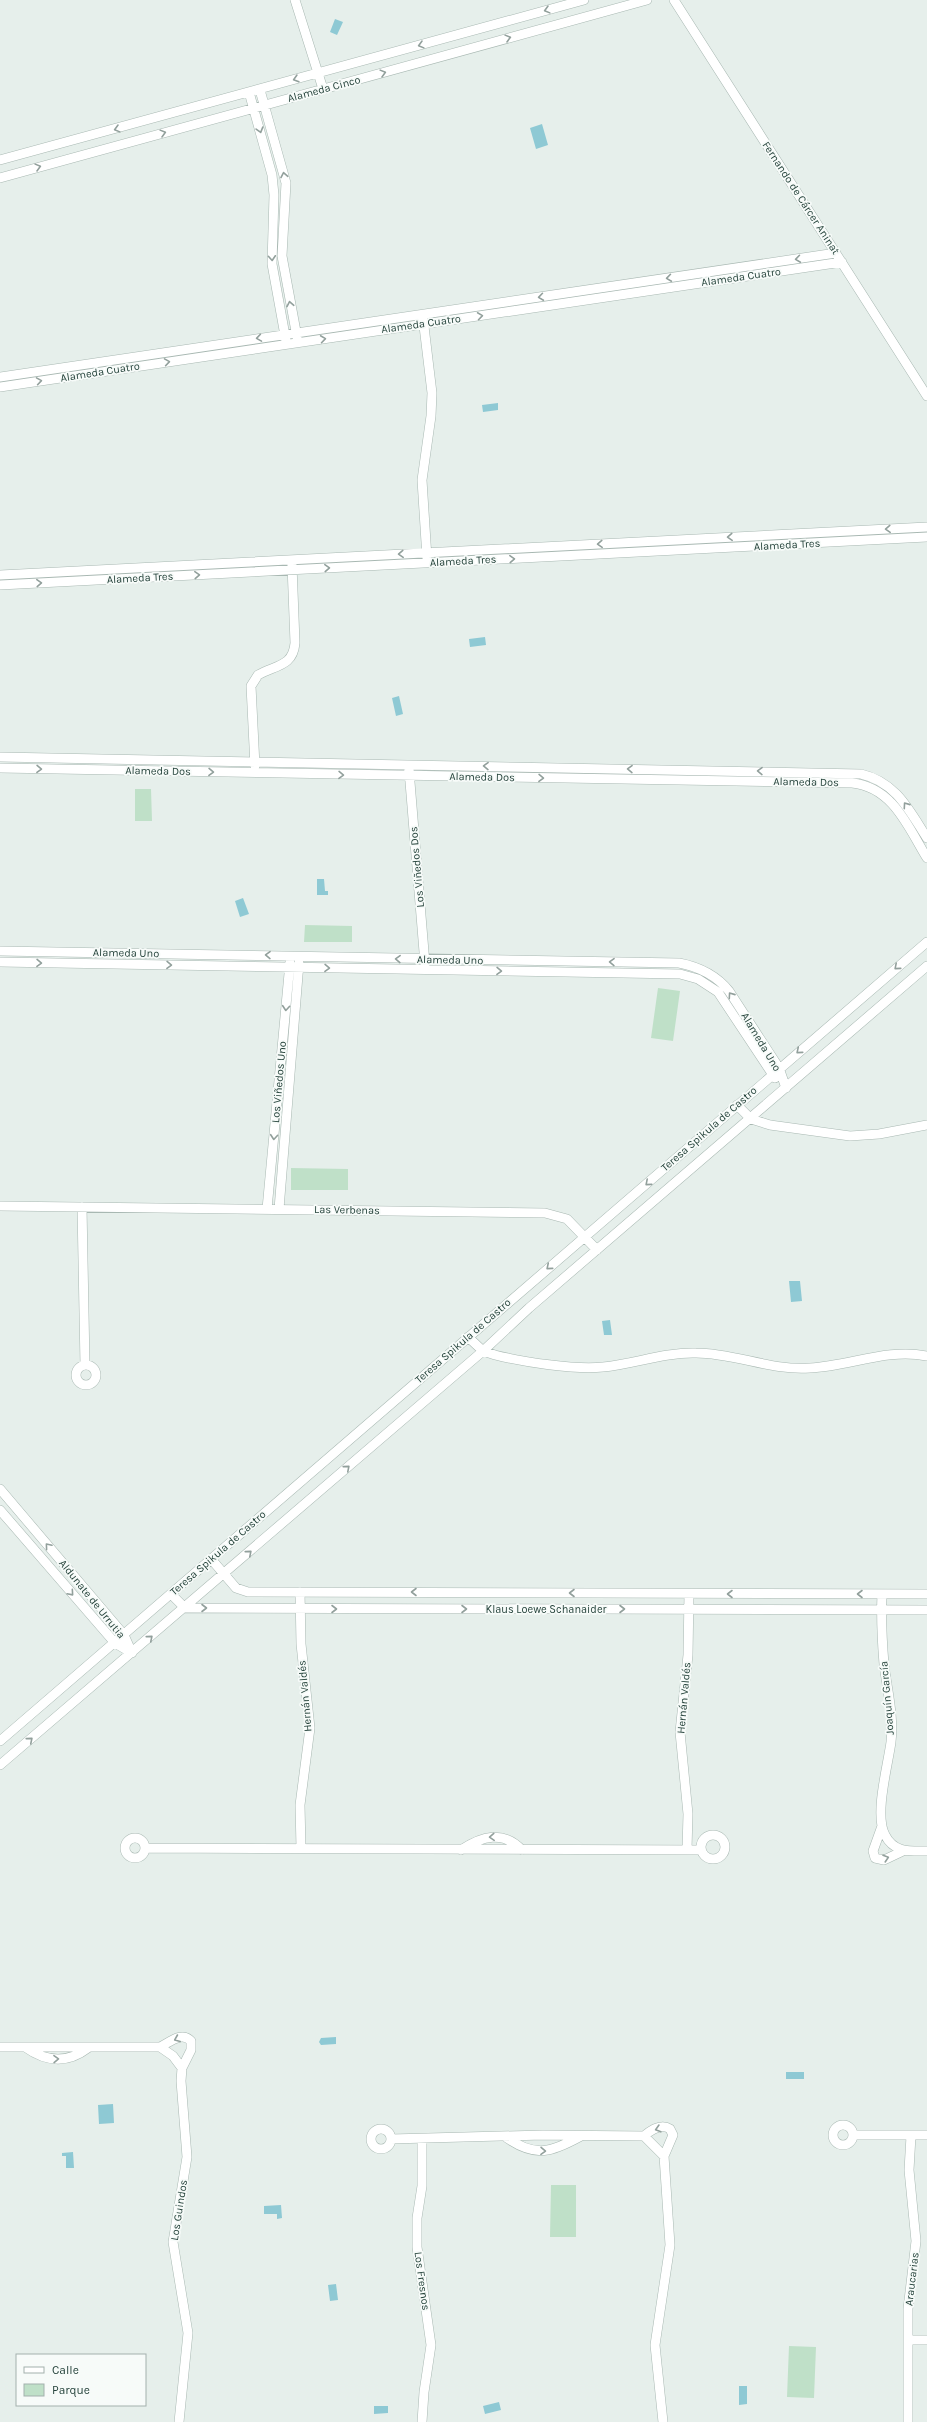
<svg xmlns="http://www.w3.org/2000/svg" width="927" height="2422" font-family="Karla,sans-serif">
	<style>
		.green { fill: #bfe0c8 }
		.water { fill: #8ec9d4 }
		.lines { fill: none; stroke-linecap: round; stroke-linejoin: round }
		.minor-casing { stroke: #a8b8b2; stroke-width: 10 }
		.minor { stroke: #fff; stroke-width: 9 }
		.oneway { stroke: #92a09c }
		.labels { text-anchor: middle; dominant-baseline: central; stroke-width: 3.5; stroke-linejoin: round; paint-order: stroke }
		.street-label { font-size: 11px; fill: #24423a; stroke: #f7fbf9 }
	</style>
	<rect width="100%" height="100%" fill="#e6efeb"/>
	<!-- green -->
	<path class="green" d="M 135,789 L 151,789 L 152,821 L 135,821 Z
		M 305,925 L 352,926 L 352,942 L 304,942 Z
		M 658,988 L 680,991 L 673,1041 L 651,1038 Z
		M 291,1168 L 348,1169 L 348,1190 L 291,1190 Z
		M 551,2185 L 576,2185 L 576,2237 L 550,2237 Z
		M 789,2346 L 816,2347 L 814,2398 L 787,2397 Z"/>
	<!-- water -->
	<path class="water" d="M 335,19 L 343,22 L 337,35 L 330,32 Z
		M 542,124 L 548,145 L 536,149 L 530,128 Z
		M 498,403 L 498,410 L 483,412 L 482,405 Z
		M 485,637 L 486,645 L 470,647 L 469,639 Z
		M 399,696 L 403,714 L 396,716 L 392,698 Z
		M 317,879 L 324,879 L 325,891 L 328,891 L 328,895 L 317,895 Z
		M 243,898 L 249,914 L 240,917 L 235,901 Z
		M 800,1281 L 802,1301 L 791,1302 L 789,1281 Z
		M 610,1320 L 612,1335 L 604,1335 L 602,1321 Z
		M 336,2037 L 336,2044 L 321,2045 L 319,2042 L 321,2038 Z
		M 786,2072 L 804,2072 L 804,2079 L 786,2079 Z
		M 113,2104 L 114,2123 L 99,2124 L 98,2105 Z
		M 73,2152 L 74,2168 L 66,2168 L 66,2156 L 62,2156 L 62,2153 Z
		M 281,2205 L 282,2218 L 277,2219 L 277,2214 L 264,2214 L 264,2206 Z
		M 336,2284 L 338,2300 L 330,2301 L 328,2285 Z
		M 739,2386 L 747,2386 L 747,2404 L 739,2405 Z
		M 499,2402 L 501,2410 L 485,2414 L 483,2406 Z
		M 374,2406 L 388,2406 L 388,2413 L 374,2414 Z"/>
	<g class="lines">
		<!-- minor casing -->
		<g class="minor-casing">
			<path id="minor" d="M 295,0 L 323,89
				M 674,0 L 927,396
				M 260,90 L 286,183 L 282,256 L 297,337
				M 249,92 L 272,175 L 274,195 L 272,264 L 286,341
				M 0,160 L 584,0
				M 0,178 L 647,0
				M 423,318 L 432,393 L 431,416 L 422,480 L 427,558
				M 0,377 L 836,253
				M 0,387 L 842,262
				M 0,575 L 927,527
				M 0,585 L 927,537
				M 0,757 L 861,774 C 896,782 909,810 927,838
				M 255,766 L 251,686 L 258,675 C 275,665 293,667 295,643 L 292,565
				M 0,768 L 852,783 C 893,787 908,827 927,858
				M 409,770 L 425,964
				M 0,951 L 679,963 C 700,967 716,975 729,991 L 779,1068 L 786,1088
				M 0,962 L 680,974 L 698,979 L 718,992 L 775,1078
				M 737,1105 L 751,1119 L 770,1125 L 850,1136 L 879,1134 L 927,1125
				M 0,1206 L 545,1213 L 567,1219 L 597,1250
				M 82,1207 L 85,1365
				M 267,1209 L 290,963
				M 279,1209 L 299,963
				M 468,1337 L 483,1351 L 495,1355 C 523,1362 575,1370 603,1367 C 634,1364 665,1352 696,1353 C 735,1353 771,1371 810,1368 C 850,1366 887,1348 927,1356
				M76 1375a10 10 0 1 1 20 0a10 10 0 1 1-20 0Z
				M 0,1489 L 124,1635 L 132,1653
				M 0,1510 L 115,1643 L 132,1653
				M 212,1560 L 236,1588 L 248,1592 L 927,1594
				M 300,1592 L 301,1644 L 310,1728 L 300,1805 L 301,1848
				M 171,1594 L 185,1608 L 927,1610
				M 882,1594 C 881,1617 882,1640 884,1664 C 887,1689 894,1716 891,1742 C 888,1765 874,1815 885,1835 C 894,1853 910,1851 927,1851
				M 0,1741 L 927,942
				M 0,1765 L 483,1351 L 529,1308 L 927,966
				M 882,1826 L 873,1851 L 875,1858 L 884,1860 L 903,1851
				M701 1847a12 12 0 1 1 24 0a12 12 0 1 1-24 0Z
				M125 1848a10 10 0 1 1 20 0a10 10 0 1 1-20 0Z
				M 145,1848 L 701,1850
				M 687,1849 L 688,1814 L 680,1732 L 688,1655 L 689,1594
				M 461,1850 C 482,1836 503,1830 522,1850
				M 0,2047 L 160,2047 C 170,2042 182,2031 191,2041 L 191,2050 L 182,2068 L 181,2081 L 187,2157 L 173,2242 L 188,2333 L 179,2422
				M 25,2047 C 46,2062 67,2064 88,2048
				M 160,2047 L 173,2056 L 182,2068
				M833 2135a10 10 0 1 1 20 0a10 10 0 1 1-20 0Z
				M371 2139a10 10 0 1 1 20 0a10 10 0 1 1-20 0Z
				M 853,2135 L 927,2135
				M 644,2136 C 651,2130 661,2123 670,2129 L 673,2135 L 664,2156 L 670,2245 L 655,2345 L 663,2422
				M 507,2138 C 536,2158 552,2152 581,2136
				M 391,2139 L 543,2135 L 644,2136 L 664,2156
				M 422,2139 L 422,2186 L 417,2218 L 417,2247 L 431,2345 L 424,2392 L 422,2422
				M 909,2340 L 927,2340
				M 908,2422 L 908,2309 L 916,2241 L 909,2170 L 911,2136"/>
		</g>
		<!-- minor -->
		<use href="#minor" class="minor"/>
	</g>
	<!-- one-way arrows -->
	<defs><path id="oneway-chevron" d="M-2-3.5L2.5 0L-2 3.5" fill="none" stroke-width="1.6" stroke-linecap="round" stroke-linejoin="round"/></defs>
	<g class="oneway">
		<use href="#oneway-chevron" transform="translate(547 10) rotate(165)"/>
		<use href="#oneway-chevron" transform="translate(508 38) rotate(-15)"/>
		<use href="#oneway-chevron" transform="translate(421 45) rotate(165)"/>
		<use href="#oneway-chevron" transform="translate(383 73) rotate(-15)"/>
		<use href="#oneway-chevron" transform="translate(296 79) rotate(164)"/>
		<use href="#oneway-chevron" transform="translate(117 129) rotate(165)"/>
		<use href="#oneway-chevron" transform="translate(260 130) rotate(74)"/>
		<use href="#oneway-chevron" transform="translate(163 133) rotate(-15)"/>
		<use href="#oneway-chevron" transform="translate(38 167) rotate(-15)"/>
		<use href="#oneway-chevron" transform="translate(284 175) rotate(-101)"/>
		<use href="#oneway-chevron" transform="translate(272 258) rotate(86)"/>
		<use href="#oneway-chevron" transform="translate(798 259) rotate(172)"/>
		<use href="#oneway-chevron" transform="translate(669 278) rotate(172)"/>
		<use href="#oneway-chevron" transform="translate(541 297) rotate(172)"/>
		<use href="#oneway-chevron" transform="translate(290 304) rotate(-101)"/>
		<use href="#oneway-chevron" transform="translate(480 316) rotate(-8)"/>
		<use href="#oneway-chevron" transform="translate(259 338) rotate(171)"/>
		<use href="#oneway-chevron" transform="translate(323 339) rotate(-8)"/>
		<use href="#oneway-chevron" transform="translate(167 362) rotate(-9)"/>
		<use href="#oneway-chevron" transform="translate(39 381) rotate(-9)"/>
		<use href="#oneway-chevron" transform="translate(888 529) rotate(177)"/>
		<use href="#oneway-chevron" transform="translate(730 537) rotate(177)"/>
		<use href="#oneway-chevron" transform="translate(600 544) rotate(177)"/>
		<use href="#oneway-chevron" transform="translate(401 554) rotate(177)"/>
		<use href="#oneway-chevron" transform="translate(512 559) rotate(-3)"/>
		<use href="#oneway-chevron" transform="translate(327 568) rotate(-3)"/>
		<use href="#oneway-chevron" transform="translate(197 575) rotate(-3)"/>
		<use href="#oneway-chevron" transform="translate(39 583) rotate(-3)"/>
		<use href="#oneway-chevron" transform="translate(486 766) rotate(-179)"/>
		<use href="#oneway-chevron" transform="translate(39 769) rotate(1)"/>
		<use href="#oneway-chevron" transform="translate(630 769) rotate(-179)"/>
		<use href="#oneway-chevron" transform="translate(760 771) rotate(-179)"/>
		<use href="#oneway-chevron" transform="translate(211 772) rotate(1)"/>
		<use href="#oneway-chevron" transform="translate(341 775) rotate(1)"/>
		<use href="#oneway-chevron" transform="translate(541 778) rotate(1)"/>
		<use href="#oneway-chevron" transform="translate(906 805) rotate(-125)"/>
		<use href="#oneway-chevron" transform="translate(268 955) rotate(-179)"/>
		<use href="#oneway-chevron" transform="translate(398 959) rotate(-178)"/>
		<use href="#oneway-chevron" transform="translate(612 962) rotate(-179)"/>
		<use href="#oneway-chevron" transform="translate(39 963) rotate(1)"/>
		<use href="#oneway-chevron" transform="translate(169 965) rotate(1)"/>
		<use href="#oneway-chevron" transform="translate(897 967) rotate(139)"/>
		<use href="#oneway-chevron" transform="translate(327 968) rotate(1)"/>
		<use href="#oneway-chevron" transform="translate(499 971) rotate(1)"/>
		<use href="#oneway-chevron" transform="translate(731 995) rotate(-125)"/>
		<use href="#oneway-chevron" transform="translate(286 1008) rotate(95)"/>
		<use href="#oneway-chevron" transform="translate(799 1051) rotate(140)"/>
		<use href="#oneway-chevron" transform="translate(274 1137) rotate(95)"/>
		<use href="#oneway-chevron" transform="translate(648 1183) rotate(139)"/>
		<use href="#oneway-chevron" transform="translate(549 1267) rotate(140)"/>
		<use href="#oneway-chevron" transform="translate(347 1468) rotate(-41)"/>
		<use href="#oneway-chevron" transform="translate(48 1546) rotate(-130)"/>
		<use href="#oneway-chevron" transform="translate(249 1553) rotate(-41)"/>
		<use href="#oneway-chevron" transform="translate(414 1592) rotate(-180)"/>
		<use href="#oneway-chevron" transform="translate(71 1593) rotate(49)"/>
		<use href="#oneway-chevron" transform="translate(572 1593) rotate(-180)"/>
		<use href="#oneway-chevron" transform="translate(730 1594) rotate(-180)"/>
		<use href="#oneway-chevron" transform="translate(860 1594) rotate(-180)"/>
		<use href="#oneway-chevron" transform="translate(204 1608)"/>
		<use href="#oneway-chevron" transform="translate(334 1609)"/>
		<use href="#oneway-chevron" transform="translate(464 1609)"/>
		<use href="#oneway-chevron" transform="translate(622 1609)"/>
		<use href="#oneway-chevron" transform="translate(150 1638) rotate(-40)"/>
		<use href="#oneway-chevron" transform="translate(30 1740) rotate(-40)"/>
		<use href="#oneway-chevron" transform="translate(492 1837) rotate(177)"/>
		<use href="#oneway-chevron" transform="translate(886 1858) rotate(-18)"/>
		<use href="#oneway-chevron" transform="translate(177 2039) rotate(157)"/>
		<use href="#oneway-chevron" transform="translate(56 2059) rotate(-1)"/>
		<use href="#oneway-chevron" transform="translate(658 2129) rotate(164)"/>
		<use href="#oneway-chevron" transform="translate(543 2151) rotate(1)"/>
	</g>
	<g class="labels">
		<!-- street labels -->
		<g class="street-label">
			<text transform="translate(324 89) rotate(-15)">Alameda Cinco</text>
			<text transform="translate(801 198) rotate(57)">Fernando de Cárcer Aninat</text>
			<text transform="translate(741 277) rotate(-8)">Alameda Cuatro</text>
			<text transform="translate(421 324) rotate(-8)">Alameda Cuatro</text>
			<text transform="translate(100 372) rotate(-9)">Alameda Cuatro</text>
			<text transform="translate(787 545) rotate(-3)">Alameda Tres</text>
			<text transform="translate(463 561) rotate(-3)">Alameda Tres</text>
			<text transform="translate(140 578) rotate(-3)">Alameda Tres</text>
			<text transform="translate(158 771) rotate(1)">Alameda Dos</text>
			<text transform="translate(482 777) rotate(1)">Alameda Dos</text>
			<text transform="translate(806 782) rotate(1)">Alameda Dos</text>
			<text transform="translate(417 867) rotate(-95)">Los Viñedos Dos</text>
			<text transform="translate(126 953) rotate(1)">Alameda Uno</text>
			<text transform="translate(450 960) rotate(1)">Alameda Uno</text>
			<text transform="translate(761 1042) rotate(59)">Alameda Uno</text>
			<text transform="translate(279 1082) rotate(-85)">Los Viñedos Uno</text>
			<text transform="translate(709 1129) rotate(-41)">Teresa Spikula de Castro</text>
			<text transform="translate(347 1210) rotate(1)">Las Verbenas</text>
			<text transform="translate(463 1341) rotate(-41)">Teresa Spikula de Castro</text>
			<text transform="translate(218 1553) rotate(-41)">Teresa Spikula de Castro</text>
			<text transform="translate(92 1599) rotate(51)">Aldunate de Urrutia</text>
			<text x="546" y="1609">Klaus Loewe Schanaider</text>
			<text transform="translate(305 1696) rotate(-95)">Hernán Valdés</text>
			<text transform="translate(684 1698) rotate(-85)">Hernán Valdés</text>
			<text transform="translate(887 1698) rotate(-95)">Joaquín García</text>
			<text transform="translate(179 2210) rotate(-81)">Los Guindos</text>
			<text transform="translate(912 2279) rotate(-83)">Araucarias</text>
			<text transform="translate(422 2281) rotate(82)">Los Fresnos</text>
		</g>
	</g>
	<!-- legend -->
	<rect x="16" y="2354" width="130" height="52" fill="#f7fbf9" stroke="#a3b1ad"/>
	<rect x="24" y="2367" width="20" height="6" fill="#ffffff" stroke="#a3b1ad"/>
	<text x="52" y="2374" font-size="12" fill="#24423a">Calle</text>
	<rect x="24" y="2384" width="20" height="12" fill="#bfe0c8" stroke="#a3b1ad"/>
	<text x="52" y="2394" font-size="12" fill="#24423a">Parque</text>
</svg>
